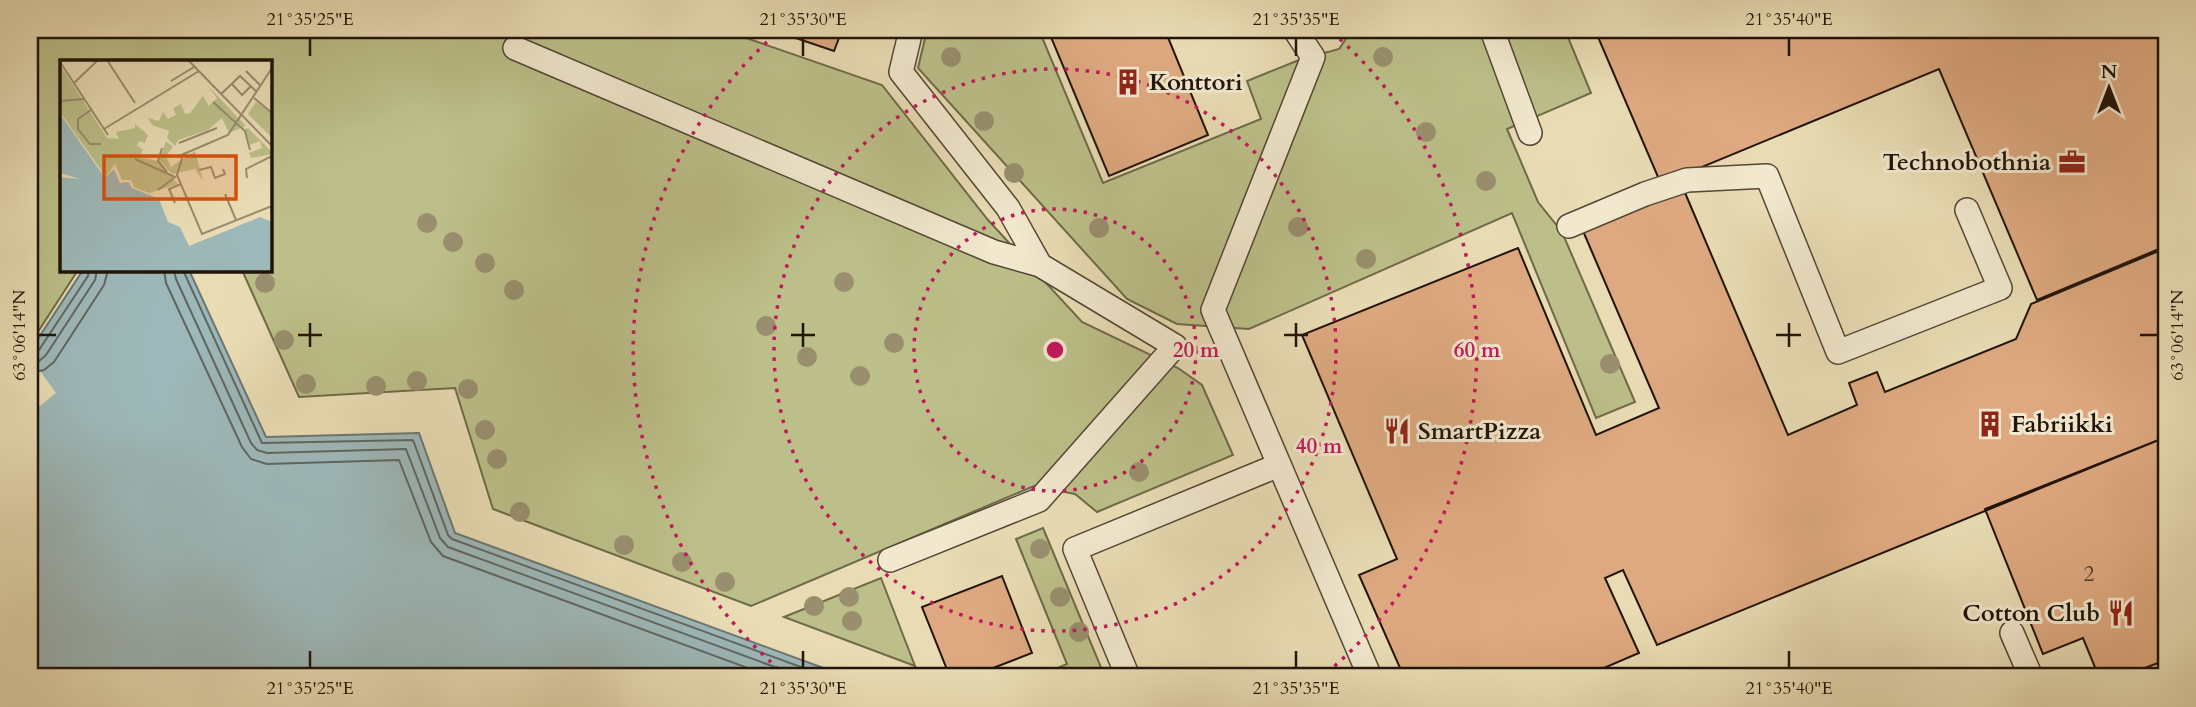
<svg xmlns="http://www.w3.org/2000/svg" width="2196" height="707" font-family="Cardo,serif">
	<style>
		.green { fill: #bcbf89; stroke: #6e6a48; stroke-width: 2 }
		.water { fill: #9db8b9; stroke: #6b7672; stroke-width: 2 }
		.pier { fill: #e9dcb4 }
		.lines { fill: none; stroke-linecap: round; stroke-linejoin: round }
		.shore { stroke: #5f6660; stroke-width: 2 }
		.building { fill: #dea980; stroke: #211408; stroke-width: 2 }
		.service-casing { stroke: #534633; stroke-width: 26 }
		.service { stroke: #f1e8ce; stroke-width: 23 }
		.tree { fill: #998f6e }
		.ticks { fill: none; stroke: #211408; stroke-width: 2.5 }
		.ring { fill: none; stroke: #c2185b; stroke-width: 3.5; stroke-dasharray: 3.5 7 }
		.labels { text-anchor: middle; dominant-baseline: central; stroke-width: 6; stroke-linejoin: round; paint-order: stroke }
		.number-label { font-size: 21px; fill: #503926 }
		.poi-label { font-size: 24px; font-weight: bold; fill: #211408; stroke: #f1e8ce; text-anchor: start }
		.inset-road { fill: none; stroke: #998c6f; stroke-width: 2 }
		.view { fill: #d4520c; fill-opacity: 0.15; stroke: #d4520c; stroke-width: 3.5 }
		.inset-edge { fill: none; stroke: #211408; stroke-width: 3.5 }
		.centre { fill: #c2185b; stroke: #f1e8ce; stroke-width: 3.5 }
		.ring-label { font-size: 21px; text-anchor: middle; font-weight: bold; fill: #c2185b; stroke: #f1e8ce; stroke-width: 6; stroke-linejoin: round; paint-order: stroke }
		.neatline { fill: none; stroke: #211408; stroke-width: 2.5 }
		.ticks-label { font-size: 18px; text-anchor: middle; fill: #211408 }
	</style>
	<rect width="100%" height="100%" fill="#e9dcb4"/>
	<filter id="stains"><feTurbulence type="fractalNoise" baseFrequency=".00286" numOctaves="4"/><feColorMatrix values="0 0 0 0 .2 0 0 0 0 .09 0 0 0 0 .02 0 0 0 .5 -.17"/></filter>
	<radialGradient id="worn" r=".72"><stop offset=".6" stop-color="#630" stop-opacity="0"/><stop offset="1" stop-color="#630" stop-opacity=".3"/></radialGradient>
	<!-- green -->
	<path class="green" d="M 30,30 L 624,30 L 632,32 L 633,30 L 723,30 L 882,85 L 988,220 L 1082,322 L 1178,368 L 1202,385 L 1233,455 L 1097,512 L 1075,494 L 1034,486 L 751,606 L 493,509 L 455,388 L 299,397 L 242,270 L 270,270 L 270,61 L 61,61 L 61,270 L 78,270 L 30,344 Z
		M 927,30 L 1039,30 L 1103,183 L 1261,119 L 1247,81 L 1299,60 L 1339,49 L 1352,30 L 1565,30 L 1591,93 L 1507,129 L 1538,202 L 1562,232 L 1635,402 L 1596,418 L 1512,213 L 1249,329 L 1177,324 L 1127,299 L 918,68 Z
		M 1043,528 L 1105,677 L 1037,677 L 1067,664 L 1016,539 Z
		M 881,578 L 915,666 L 784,617 Z"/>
	<!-- water -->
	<path class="water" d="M 83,270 L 189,270 L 266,437 L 419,433 L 455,533 L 848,677 L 30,677 L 30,351 Z"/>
	<!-- pier -->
	<path class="pier" d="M 30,357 L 56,393 L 30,414 Z"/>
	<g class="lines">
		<!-- shore -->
		<path class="shore" d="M 164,270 L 166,283 L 242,447 L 251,459 L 267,464 L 399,460 L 431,542 L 443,556 L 772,677
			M 174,270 L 176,279 L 251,443 L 257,450 L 267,453 L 406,449 L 440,538 L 448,547 L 802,677
			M 183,270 L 262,443 L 413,440 L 448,535 L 452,539 L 828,677
			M 30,354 L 39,350 L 88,276 L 89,270
			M 30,363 L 39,361 L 46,355 L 95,280 L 97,270
			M 30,373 L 44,370 L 54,362 L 104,285 L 108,270"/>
	</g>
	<!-- building -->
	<path class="building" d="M 772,30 L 842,30 L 834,51 Z
		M 1048,30 L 1165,30 L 1208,135 L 1109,176 Z
		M 1595,30 L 2166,30 L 2166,246 L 2037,300 L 1939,69 L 1661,184 Z
		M 1683,188 L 1788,435 L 1857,405 L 1849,383 L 1877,372 L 1885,392 L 2016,339 L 2031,304 L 2166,248 L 2166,437 L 1657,645 L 1623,570 L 1605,578 L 1639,653 L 1583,677 L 1404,677 L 1359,575 L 1397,559 L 1302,335 L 1518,248 L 1596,435 L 1659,408 L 1583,231 Z
		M 2166,437 L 2166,660 L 2121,677 L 2099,677 L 2083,638 L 2043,654 L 1985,509 Z
		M 1002,576 L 1032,653 L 970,677 L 950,677 L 922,607 Z"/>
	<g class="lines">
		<!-- service casing -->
		<g class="service-casing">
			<path id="service" d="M 911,30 L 901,72 L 1008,208 L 1040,265
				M 1295,30 L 1313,57 L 1213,310 L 1370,677
				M 1492,30 L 1530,133
				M 515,48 L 994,252 L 1040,265 L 1175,346 L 1039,500 L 890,560
				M 1569,226 L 1645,194 L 1687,180 L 1767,176 L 1838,352 L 2000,288 L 1967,210
				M 2012,633 L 2031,677
				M 1128,677 L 1075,549 L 1279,465"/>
		</g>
		<!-- service -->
		<use href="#service" class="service"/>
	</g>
	<!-- trees -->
	<g class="tree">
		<circle cx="951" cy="57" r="10"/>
		<circle cx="1383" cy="57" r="10"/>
		<circle cx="984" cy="121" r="10"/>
		<circle cx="1426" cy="132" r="10"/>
		<circle cx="1014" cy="173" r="10"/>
		<circle cx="1486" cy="181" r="10"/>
		<circle cx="427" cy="223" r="10"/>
		<circle cx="1298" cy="227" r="10"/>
		<circle cx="1099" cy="228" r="10"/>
		<circle cx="453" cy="242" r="10"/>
		<circle cx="1366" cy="259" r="10"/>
		<circle cx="485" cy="263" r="10"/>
		<circle cx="844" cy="282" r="10"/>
		<circle cx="265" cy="283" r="10"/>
		<circle cx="514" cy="290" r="10"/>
		<circle cx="766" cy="326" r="10"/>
		<circle cx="284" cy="340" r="10"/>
		<circle cx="894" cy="343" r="10"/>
		<circle cx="807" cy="357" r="10"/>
		<circle cx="1610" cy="364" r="10"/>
		<circle cx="860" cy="376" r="10"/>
		<circle cx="417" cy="381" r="10"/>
		<circle cx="306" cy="384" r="10"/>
		<circle cx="376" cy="386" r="10"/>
		<circle cx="468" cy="389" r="10"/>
		<circle cx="485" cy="430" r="10"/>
		<circle cx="497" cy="459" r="10"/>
		<circle cx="1139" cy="472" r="10"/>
		<circle cx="520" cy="512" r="10"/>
		<circle cx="624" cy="545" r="10"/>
		<circle cx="1040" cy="549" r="10"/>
		<circle cx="682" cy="562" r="10"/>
		<circle cx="725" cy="582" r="10"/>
		<circle cx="849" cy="597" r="10"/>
		<circle cx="1060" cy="597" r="10"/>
		<circle cx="814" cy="606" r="10"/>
		<circle cx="852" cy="621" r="10"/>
		<circle cx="1079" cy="632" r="10"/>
	</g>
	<!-- ticks -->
	<path class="ticks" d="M 310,38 L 310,56M 803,38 L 803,56M 1296,38 L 1296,56M 1789,38 L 1789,56M 310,323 L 310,347M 803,323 L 803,347M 1296,323 L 1296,347M 1789,323 L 1789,347M 38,335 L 56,335M 298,335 L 322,335M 791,335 L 815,335M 1284,335 L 1308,335M 1776,335 L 1801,335M 2140,335 L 2158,335M 310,651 L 310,668M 803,651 L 803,668M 1296,651 L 1296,668M 1789,651 L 1789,668"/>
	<!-- distance rings -->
	<g class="ring">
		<circle cx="1055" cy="350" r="141"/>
		<circle cx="1055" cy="350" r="281"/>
		<path d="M787 676A422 422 0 0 1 778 32M1332 32A422 422 0 0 1 1323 676"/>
	</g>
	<!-- icons -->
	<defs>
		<g id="building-bare" transform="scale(2.1)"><path d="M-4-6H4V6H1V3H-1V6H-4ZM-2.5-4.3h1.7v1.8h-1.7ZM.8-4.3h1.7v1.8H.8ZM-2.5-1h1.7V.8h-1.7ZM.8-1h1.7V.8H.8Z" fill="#8f2418" stroke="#f1e8ce" stroke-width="2.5" paint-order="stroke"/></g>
		<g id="office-bare" transform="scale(2.1)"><path d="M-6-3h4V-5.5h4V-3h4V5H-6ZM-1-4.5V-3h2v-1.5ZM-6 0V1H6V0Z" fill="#8f2418" stroke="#f1e8ce" stroke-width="2.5" paint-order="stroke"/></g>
		<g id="restaurant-bare" transform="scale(2.1)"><path d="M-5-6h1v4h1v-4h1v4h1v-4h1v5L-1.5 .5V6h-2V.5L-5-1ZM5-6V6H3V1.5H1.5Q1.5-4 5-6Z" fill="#8f2418" stroke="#f1e8ce" stroke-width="2.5" paint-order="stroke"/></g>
	</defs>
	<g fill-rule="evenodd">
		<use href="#building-bare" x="1128" y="82"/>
		<use href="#office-bare" x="2072" y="162"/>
		<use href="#building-bare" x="1990" y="424"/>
		<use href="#restaurant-bare" x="1397" y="431"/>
		<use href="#restaurant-bare" x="2121" y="613"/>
	</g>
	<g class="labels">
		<!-- number labels -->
		<g class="number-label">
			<text x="2089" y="574">2</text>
		</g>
		<!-- poi labels -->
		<g class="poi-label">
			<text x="1149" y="82">Konttori</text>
			<text x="2051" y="162" text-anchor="end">Technobothnia</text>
			<text x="2011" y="424">Fabriikki</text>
			<text x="1418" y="431">SmartPizza</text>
			<text x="2100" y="613" text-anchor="end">Cotton Club</text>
		</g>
	</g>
	<!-- overview -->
	<g transform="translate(60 60)">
		<rect width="212" height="212" fill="#e9dcb4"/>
		<path d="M 0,5 L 47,78 L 59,79 L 56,72 L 75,68 L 75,64 L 88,75 L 85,83 L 79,81 L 77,86 L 83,89 L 80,97 L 97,101 L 118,124 L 89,133 L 74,127 L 71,120 L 62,120 L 55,104 L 46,117 L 0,52 ZM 147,25 L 186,66 L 169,73 L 162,58 L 148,70 L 118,80 L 115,86 L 107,78 L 109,71 L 92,65 L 88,58 L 99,61 L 103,52 L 108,59 L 116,55 L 113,48 L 121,44 L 125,54 L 130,53 L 143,36 L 149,46 L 157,38 ZM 196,42 L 212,53 L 212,78 L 188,54 ZM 188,68 L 212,92 L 212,94 L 191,98 L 189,93 L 202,88 L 200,81 L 190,85 L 185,69 ZM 106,81 L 113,87 L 106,96 L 111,107 L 135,91 L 143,121 L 135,109 L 112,114 L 99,100 Z" fill="#bcbf89"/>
		<path d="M 0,54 L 45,118 L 54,109 L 60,123 L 69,122 L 72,128 L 99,139 L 108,162 L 120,167 L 129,186 L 200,157 L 212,162 L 212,212 L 0,212 L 0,117 L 20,119 L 0,113 Z" fill="#9db8b9"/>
		<path class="inset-road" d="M 47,0 L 75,43M 128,0 L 212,86M 0,2 L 48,75M 186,11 L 201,26M 111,21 L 134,7M 14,23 L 38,0M 172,24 L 182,35 L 191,26M 161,34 L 180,16 L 197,32M 194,38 L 212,53M 0,41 L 24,39M 153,42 L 185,71 L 190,90M 31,50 L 18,59 L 18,69 L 30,84 L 41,84M 44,69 L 139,11M 119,83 L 157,68M 102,88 L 98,101 L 107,112M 128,92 L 119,96 L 168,75 L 212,8M 122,98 L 117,115 L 142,174 L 212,146M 75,99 L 115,117 L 98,130M 139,110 L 151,107 L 155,118 L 165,114 L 163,109M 187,118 L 186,109 L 212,96M 165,134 L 176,160M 115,143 L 109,129 L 121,124"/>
		<path class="view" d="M 44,96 L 176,96 L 176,139 L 44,139 Z"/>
		<rect width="212" height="212" class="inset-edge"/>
	</g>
	<circle cx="1055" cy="350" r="10" class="centre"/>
	<g class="ring-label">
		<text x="1196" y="357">20 m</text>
		<text x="1477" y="357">60 m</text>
		<text x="1319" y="453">40 m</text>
	</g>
	<!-- margin -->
	<rect width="2196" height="707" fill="none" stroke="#e9dcb4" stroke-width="77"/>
	<!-- north arrow -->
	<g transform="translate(2109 88)" stroke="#f1e8ce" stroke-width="5" paint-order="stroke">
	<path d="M0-5L12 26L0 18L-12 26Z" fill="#211408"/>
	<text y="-10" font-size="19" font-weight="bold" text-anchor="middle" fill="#211408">N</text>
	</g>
	<rect x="38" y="38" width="2120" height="630" class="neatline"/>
	<g class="ticks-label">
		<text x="310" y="25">21°35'25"E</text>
		<text x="803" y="25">21°35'30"E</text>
		<text x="1296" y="25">21°35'35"E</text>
		<text x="1789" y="25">21°35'40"E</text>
		<text transform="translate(19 335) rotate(-90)" y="6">63°06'14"N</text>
		<text transform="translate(2177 335) rotate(-90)" y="6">63°06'14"N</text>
		<text x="310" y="694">21°35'25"E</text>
		<text x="803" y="694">21°35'30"E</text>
		<text x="1296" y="694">21°35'35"E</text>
		<text x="1789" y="694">21°35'40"E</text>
	</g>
	<rect width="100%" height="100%" filter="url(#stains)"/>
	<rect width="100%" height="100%" fill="url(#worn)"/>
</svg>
